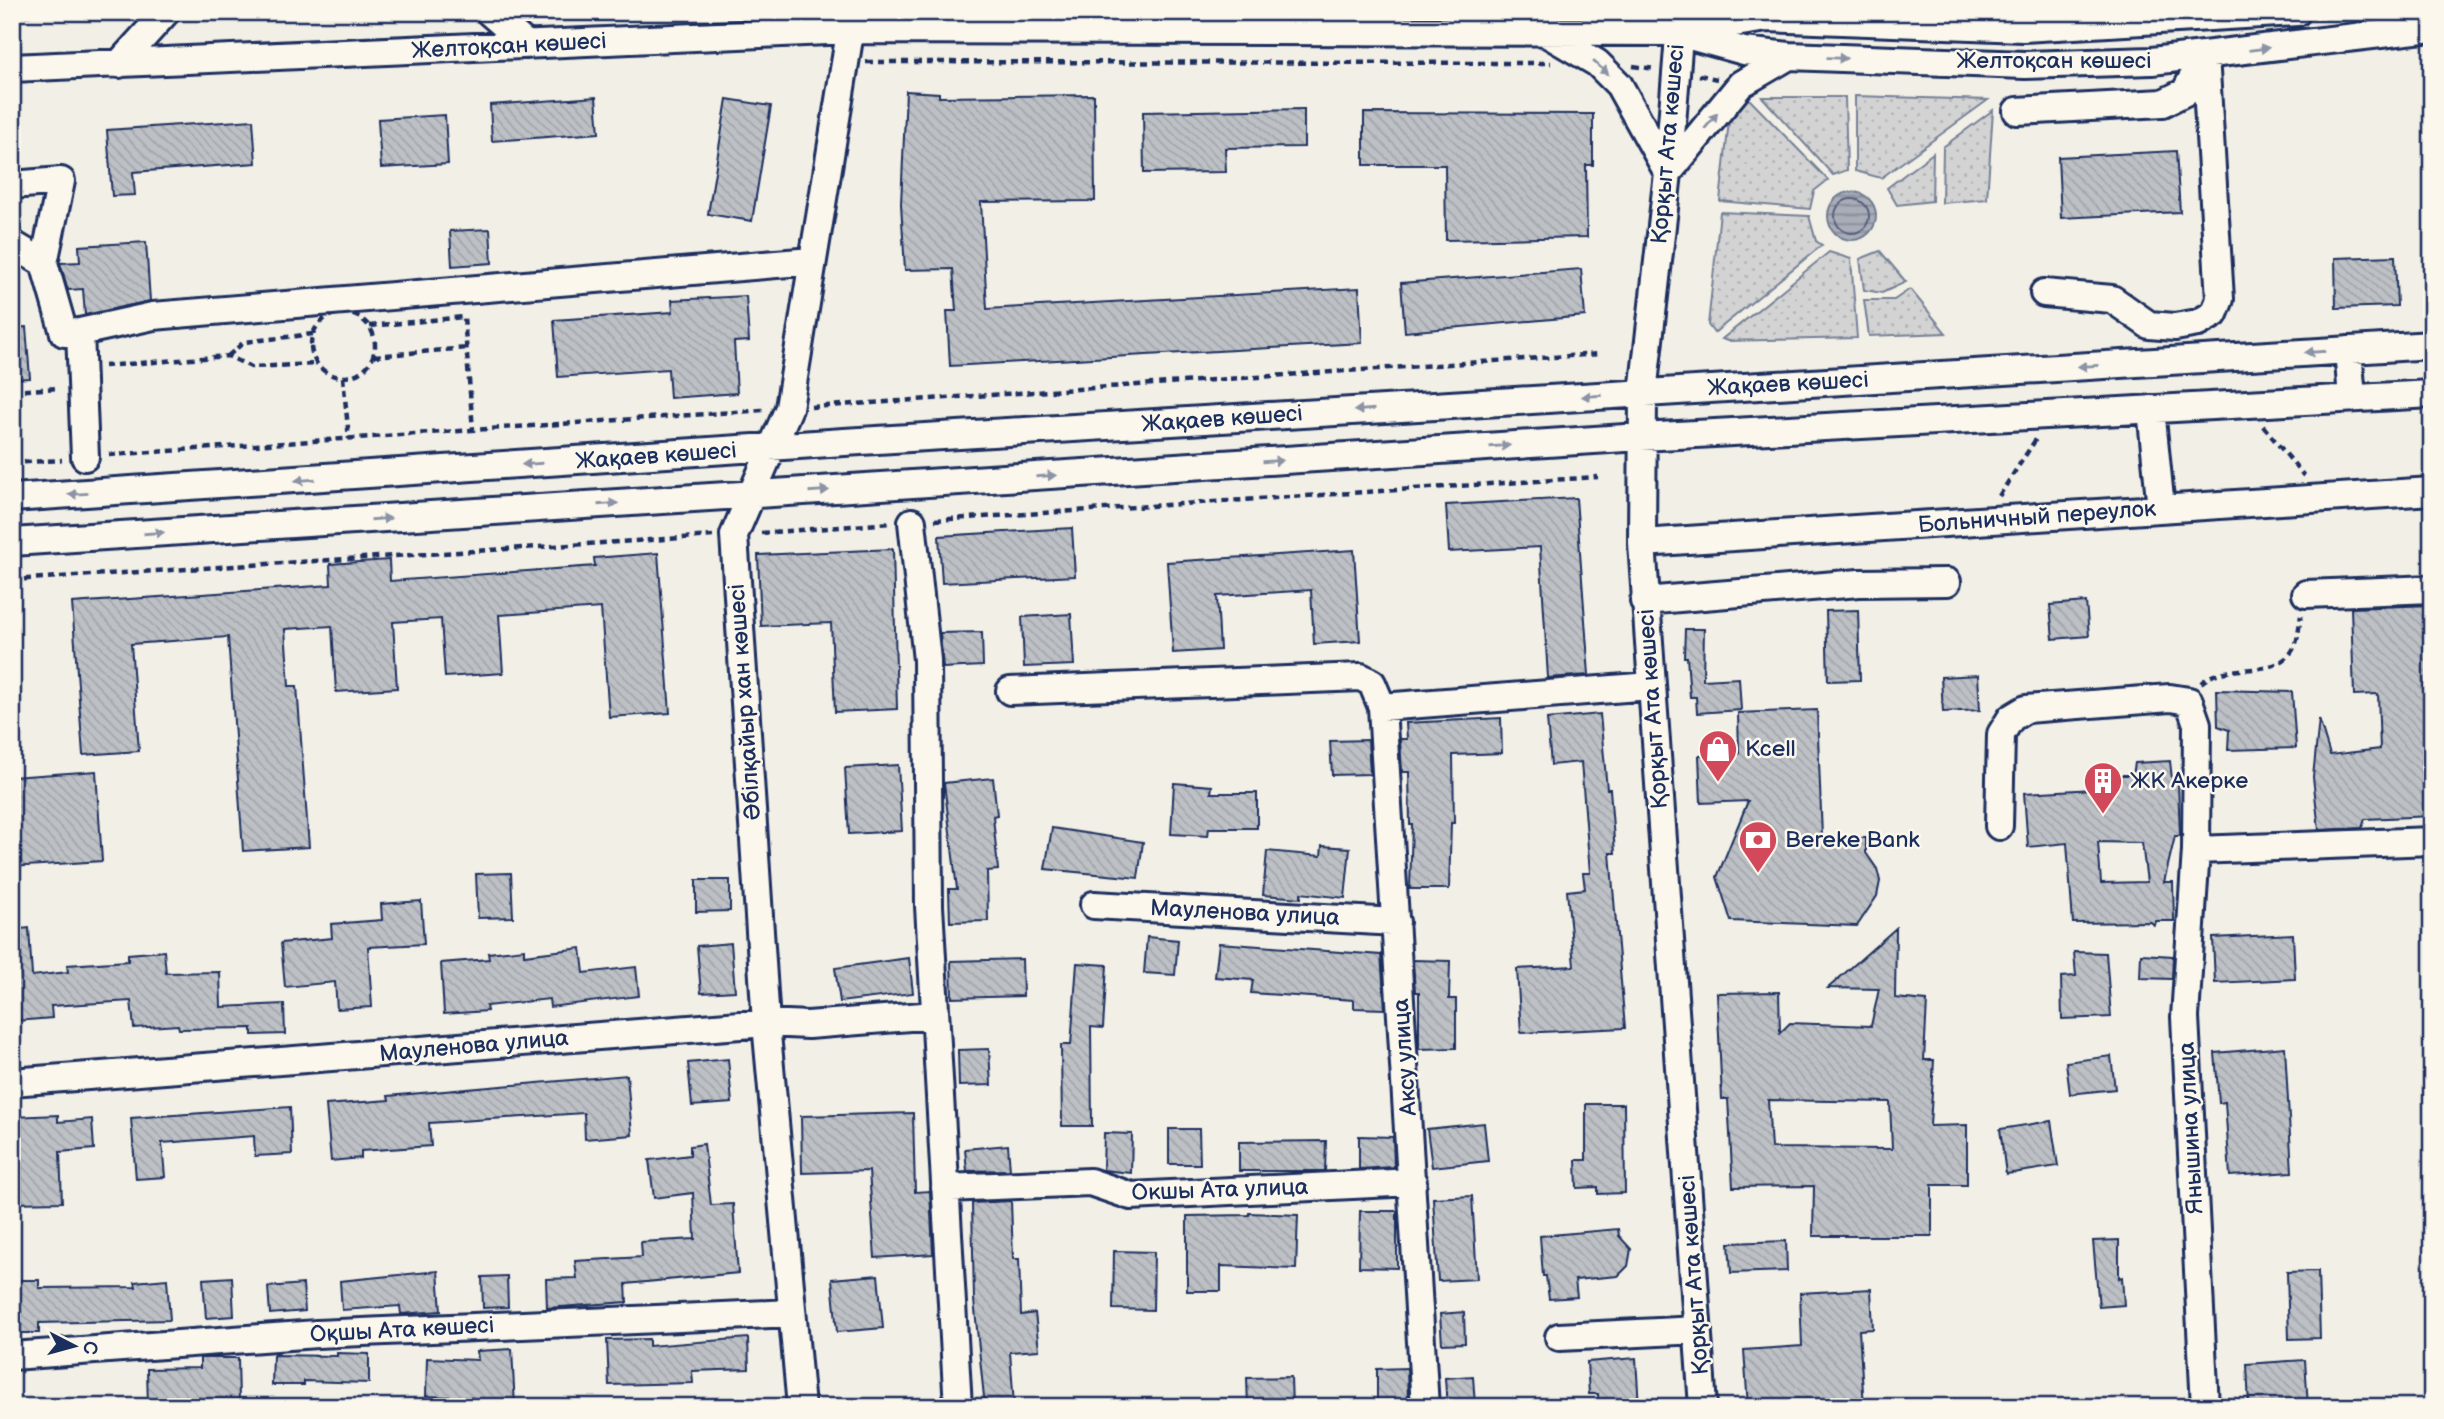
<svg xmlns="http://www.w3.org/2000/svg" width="2444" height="1419" font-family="'Balsamiq Sans',sans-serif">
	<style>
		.grass { fill: url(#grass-dots); stroke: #768198; stroke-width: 2 }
		.water { fill: url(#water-rules); stroke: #707b93; stroke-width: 2 }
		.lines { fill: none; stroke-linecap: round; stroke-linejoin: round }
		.shore { stroke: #546182; stroke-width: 2 }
		.building { fill: url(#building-back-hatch); stroke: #1b2f5e; stroke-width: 2; fill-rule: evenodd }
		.minor-casing { stroke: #1b2f5e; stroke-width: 32 }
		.path { stroke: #1b2f5e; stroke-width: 4.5; stroke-dasharray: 7 5; stroke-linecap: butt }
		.minor { stroke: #fbf7ec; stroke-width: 26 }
		.oneway { fill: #8b93a5 }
		.labels { text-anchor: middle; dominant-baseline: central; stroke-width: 5; stroke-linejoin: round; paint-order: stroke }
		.street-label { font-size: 23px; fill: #1b2f5e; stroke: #fbf7ec }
		.poi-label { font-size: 23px; fill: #1b2f5e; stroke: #fbf7ec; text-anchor: start }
	</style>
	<defs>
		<pattern id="grass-dots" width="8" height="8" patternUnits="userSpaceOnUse" patternTransform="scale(1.75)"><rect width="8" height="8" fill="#d2d3d2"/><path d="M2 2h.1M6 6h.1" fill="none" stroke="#b4b5b7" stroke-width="1.8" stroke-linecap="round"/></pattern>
		<pattern id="water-rules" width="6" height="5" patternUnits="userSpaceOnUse" patternTransform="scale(1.75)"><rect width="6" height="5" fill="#a9adb7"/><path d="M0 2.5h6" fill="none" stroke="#898d98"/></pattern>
		<pattern id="building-back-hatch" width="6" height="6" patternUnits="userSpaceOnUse" patternTransform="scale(1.75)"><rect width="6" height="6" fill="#bdc0c4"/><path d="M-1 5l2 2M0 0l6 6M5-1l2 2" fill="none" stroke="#a2a5ab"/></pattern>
	</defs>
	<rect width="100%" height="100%" fill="#f2efe6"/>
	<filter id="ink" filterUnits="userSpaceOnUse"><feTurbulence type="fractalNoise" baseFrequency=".0143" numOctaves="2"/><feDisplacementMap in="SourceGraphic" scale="14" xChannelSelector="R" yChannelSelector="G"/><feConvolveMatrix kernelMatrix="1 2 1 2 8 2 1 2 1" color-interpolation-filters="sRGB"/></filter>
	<g filter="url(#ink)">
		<!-- grass -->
		<path class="grass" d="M 1855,96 L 1988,100 L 1881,178 L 1855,171 Z
			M 1762,97 L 1845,97 L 1847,170 L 1833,175 Z
			M 1748,98 L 1828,180 L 1814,191 L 1810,209 L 1720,201 L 1729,121 Z
			M 1993,110 L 1987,199 L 1942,203 L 1943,147 Z
			M 1933,153 L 1932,201 L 1897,205 L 1887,188 Z
			M 1720,212 L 1809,216 L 1816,241 L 1822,245 L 1714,333 L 1708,325 Z
			M 1880,251 L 1906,282 L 1882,293 L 1864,290 L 1860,259 Z
			M 1829,252 L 1851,259 L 1857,338 L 1727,341 L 1722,339 Z
			M 1910,289 L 1946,333 L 1869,336 L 1864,300 L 1894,300 Z"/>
		<!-- water -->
		<path class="water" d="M1828 216a24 24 0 1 1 48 0a24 24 0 1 1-48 0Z"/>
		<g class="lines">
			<!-- shore -->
			<path class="shore" d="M1835 216a17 17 0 1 1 34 0a17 17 0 1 1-34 0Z"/>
		</g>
		<!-- building -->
		<path class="building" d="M 906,91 L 939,93 L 939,97 L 1094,95 L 1095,201 L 981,202 L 987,309 L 1359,288 L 1362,343 L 950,366 L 947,311 L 956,311 L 953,269 L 905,270 L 901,204 Z
			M 596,97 L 599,133 L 492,141 L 490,105 Z
			M 727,99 L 771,106 L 752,221 L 708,214 Z
			M 1304,109 L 1304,147 L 1225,148 L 1226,172 L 1144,173 L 1143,112 Z
			M 1364,113 L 1593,114 L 1593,165 L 1586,165 L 1587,237 L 1446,240 L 1445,165 L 1364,165 Z
			M 445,115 L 448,164 L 381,168 L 378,119 Z
			M 253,120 L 256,163 L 133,172 L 135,195 L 112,196 L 107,130 Z
			M 2176,151 L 2180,212 L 2061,218 L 2058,157 Z
			M 490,229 L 492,263 L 452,266 L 450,231 Z
			M 146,242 L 150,301 L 85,315 L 83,289 L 68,290 L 60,263 L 80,262 L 79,246 Z
			M 2395,256 L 2397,306 L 2336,308 L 2335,258 Z
			M 1581,269 L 1585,316 L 1405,332 L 1401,283 Z
			M 746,296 L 749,341 L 734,342 L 737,393 L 670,398 L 668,369 L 558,377 L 554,320 L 673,312 L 672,300 Z
			M 26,327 L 30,378 L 12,379 L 12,328 Z
			M 1576,498 L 1589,675 L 1548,678 L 1540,547 L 1449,552 L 1446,505 Z
			M 1072,528 L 1075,576 L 942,583 L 939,536 Z
			M 893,549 L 897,709 L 835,712 L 831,623 L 761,626 L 758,555 Z
			M 1354,550 L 1360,641 L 1314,644 L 1311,590 L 1217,596 L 1220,650 L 1173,653 L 1167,562 Z
			M 658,553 L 670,713 L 609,717 L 601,608 L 499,615 L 503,673 L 445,677 L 441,619 L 393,622 L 397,688 L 336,692 L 332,626 L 285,629 L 289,686 L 297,686 L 309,847 L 243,851 L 228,637 L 131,644 L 139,751 L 83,755 L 72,603 L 331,585 L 330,564 L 389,560 L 390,581 L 595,566 L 594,558 Z
			M 2086,602 L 2089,636 L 2053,639 L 2050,605 Z
			M 2432,605 L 2432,816 L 2365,819 L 2362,828 L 2319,830 L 2313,777 L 2319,719 L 2330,755 L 2380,749 L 2378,694 L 2354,695 L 2351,608 Z
			M 1858,610 L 1860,680 L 1828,681 L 1826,611 Z
			M 1071,614 L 1074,665 L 1024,667 L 1022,617 Z
			M 1685,629 L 1704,629 L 1703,680 L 1739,678 L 1741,710 L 1697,713 L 1696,697 L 1690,697 L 1687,657 L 1684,657 Z
			M 982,632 L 983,666 L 943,668 L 940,633 Z
			M 1978,675 L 1980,710 L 1943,712 L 1941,677 Z
			M 2217,690 L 2292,692 L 2296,748 L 2228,750 L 2229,730 L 2218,726 Z
			M 1817,710 L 1822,837 L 1866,838 L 1866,853 L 1877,869 L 1880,881 L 1877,896 L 1857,926 L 1731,921 L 1717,877 L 1748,801 L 1701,803 L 1699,756 L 1739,754 L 1738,713 Z
			M 1600,714 L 1607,789 L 1610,789 L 1615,853 L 1610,853 L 1625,1028 L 1521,1033 L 1517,969 L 1574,966 L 1567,891 L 1585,889 L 1583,873 L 1590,873 L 1581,762 L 1551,765 L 1547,719 Z
			M 1501,718 L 1502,753 L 1453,755 L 1454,823 L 1451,823 L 1449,889 L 1410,889 L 1412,824 L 1410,824 L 1409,772 L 1402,772 L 1400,739 L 1407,739 L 1406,723 Z
			M 1368,740 L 1370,774 L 1332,775 L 1330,741 Z
			M 2170,761 L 2172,779 L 2178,782 L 2180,836 L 2175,836 L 2164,882 L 2173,882 L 2174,921 L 2155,921 L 2154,925 L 2151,922 L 2073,923 L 2067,843 L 2028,847 L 2024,793 L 2112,788 L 2114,775 L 2133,775 L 2135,763 ZM 2098,842 L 2142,843 L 2147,882 L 2101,883 Z
			M 898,765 L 902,831 L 849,834 L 845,768 Z
			M 96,771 L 102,861 L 12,867 L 12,777 Z
			M 993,778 L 997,815 L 993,816 L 998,870 L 987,871 L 988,921 L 950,922 L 949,889 L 957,889 L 944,783 Z
			M 1174,783 L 1212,786 L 1211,793 L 1257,793 L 1257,828 L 1209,828 L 1208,836 L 1171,834 Z
			M 1052,828 L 1143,842 L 1138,878 L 1045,869 Z
			M 1322,846 L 1350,848 L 1345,898 L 1301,893 L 1301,898 L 1263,895 L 1267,851 L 1321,856 Z
			M 511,873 L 513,917 L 478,918 L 476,874 Z
			M 696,880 L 730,880 L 730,911 L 696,912 Z
			M 421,901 L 424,944 L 368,947 L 372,1007 L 337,1009 L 335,982 L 285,987 L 281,943 L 332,938 L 331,924 L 382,920 L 381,904 Z
			M 29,928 L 32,976 L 68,972 L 67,965 L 128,961 L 128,954 L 164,951 L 166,973 L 220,972 L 221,1007 L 284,1004 L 285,1034 L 252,1035 L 252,1028 L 179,1029 L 178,1025 L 134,1028 L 131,1001 L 51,1006 L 52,1018 L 16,1021 L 12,930 Z
			M 1896,928 L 1895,998 L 1927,1001 L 1924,1060 L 1934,1060 L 1930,1126 L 1967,1125 L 1967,1185 L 1932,1185 L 1932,1236 L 1813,1236 L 1814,1186 L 1733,1187 L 1728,1099 L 1722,1099 L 1717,993 L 1779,992 L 1780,1033 L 1790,1023 L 1871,1026 L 1879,989 L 1828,988 ZM 1768,1100 L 1890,1102 L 1892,1149 L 1771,1148 Z
			M 2293,934 L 2295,979 L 2215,983 L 2213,938 Z
			M 1147,937 L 1178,940 L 1175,975 L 1144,973 Z
			M 731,943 L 735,991 L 701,993 L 697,946 Z
			M 1219,943 L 1381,955 L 1385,1009 L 1354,1008 L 1354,1000 L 1251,993 L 1253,980 L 1215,977 Z
			M 581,948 L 584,973 L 636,967 L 639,996 L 550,1007 L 549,999 L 486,1006 L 487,1011 L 444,1014 L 441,963 L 489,959 L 488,953 L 524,949 L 524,955 Z
			M 2074,952 L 2106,953 L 2111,1017 L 2062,1019 L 2061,977 L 2076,976 Z
			M 2141,954 L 2173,956 L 2172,979 L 2140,978 Z
			M 909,958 L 913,993 L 840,1002 L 835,968 Z
			M 1022,959 L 1023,996 L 952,998 L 951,961 Z
			M 1413,960 L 1450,961 L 1449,999 L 1456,999 L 1456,1048 L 1419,1049 L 1419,992 L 1415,992 Z
			M 1077,963 L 1107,965 L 1103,1028 L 1091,1027 L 1092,1126 L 1062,1126 L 1061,1045 L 1071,1045 Z
			M 2285,1047 L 2292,1172 L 2230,1176 L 2225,1102 L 2219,1103 L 2215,1053 Z
			M 989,1049 L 991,1085 L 959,1086 L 958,1050 Z
			M 2111,1056 L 2115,1089 L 2070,1094 L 2066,1062 Z
			M 728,1059 L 732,1103 L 692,1106 L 688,1063 Z
			M 627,1075 L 632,1135 L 585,1139 L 584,1113 L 429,1123 L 431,1146 L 361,1151 L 361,1158 L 331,1161 L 326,1105 L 389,1100 L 388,1096 Z
			M 1586,1104 L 1624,1104 L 1625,1193 L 1598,1194 L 1598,1187 L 1577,1188 L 1576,1160 L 1586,1160 Z
			M 290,1107 L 292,1154 L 255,1156 L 254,1136 L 162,1143 L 165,1177 L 136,1179 L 131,1118 Z
			M 913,1113 L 915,1192 L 930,1191 L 933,1254 L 875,1258 L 869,1171 L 802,1173 L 801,1116 Z
			M 58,1115 L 58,1122 L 92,1119 L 94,1149 L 60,1152 L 62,1202 L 12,1203 L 12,1117 Z
			M 2051,1121 L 2058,1166 L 2006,1174 L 2000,1129 Z
			M 1484,1123 L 1488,1161 L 1432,1167 L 1427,1129 Z
			M 1169,1129 L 1199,1129 L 1200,1164 L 1169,1164 Z
			M 1104,1133 L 1132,1134 L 1131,1173 L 1103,1170 Z
			M 1359,1136 L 1393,1137 L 1394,1167 L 1359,1169 Z
			M 1326,1141 L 1325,1171 L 1239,1171 L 1239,1142 Z
			M 704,1144 L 711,1205 L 733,1204 L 738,1273 L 626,1284 L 627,1302 L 547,1308 L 546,1279 L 577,1278 L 575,1261 L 642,1257 L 641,1242 L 695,1239 L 693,1193 L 654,1198 L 649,1160 L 690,1155 L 690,1146 Z
			M 1008,1145 L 1010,1170 L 967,1171 L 965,1149 Z
			M 1472,1196 L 1477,1279 L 1438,1281 L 1433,1198 Z
			M 1011,1201 L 1013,1259 L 1019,1259 L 1021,1315 L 1035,1313 L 1039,1350 L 1010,1352 L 1014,1405 L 985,1407 L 974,1300 L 972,1203 Z
			M 1360,1211 L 1397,1211 L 1397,1268 L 1359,1267 Z
			M 1249,1213 L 1298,1215 L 1296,1269 L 1221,1266 L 1221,1291 L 1187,1291 L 1187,1216 L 1249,1215 Z
			M 1618,1229 L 1619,1236 L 1631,1249 L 1628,1266 L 1618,1276 L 1575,1280 L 1577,1297 L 1549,1299 L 1546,1276 L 1543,1276 L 1540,1236 Z
			M 2119,1240 L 2119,1278 L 2122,1277 L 2124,1305 L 2099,1307 L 2093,1241 Z
			M 1786,1241 L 1787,1271 L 1731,1273 L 1729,1243 Z
			M 1114,1251 L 1154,1252 L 1153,1310 L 1113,1309 Z
			M 438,1271 L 441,1311 L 401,1314 L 400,1306 L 342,1310 L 340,1281 Z
			M 2318,1271 L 2320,1338 L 2289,1339 L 2287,1272 Z
			M 878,1275 L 883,1328 L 837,1332 L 832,1279 Z
			M 507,1276 L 508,1307 L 483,1308 L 482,1277 Z
			M 232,1277 L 234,1316 L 206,1318 L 203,1279 Z
			M 167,1279 L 170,1320 L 39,1323 L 39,1333 L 12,1333 L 12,1280 L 39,1280 L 39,1288 L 136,1287 L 135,1282 Z
			M 303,1284 L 305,1311 L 270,1314 L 268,1287 Z
			M 1871,1289 L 1873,1329 L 1859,1330 L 1864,1407 L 1748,1407 L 1744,1350 L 1802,1346 L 1800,1293 Z
			M 1464,1312 L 1465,1343 L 1442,1344 L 1440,1314 Z
			M 748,1338 L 749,1369 L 692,1371 L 693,1383 L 609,1385 L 607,1340 L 649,1339 L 649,1346 Z
			M 512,1349 L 515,1407 L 473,1407 L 473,1398 L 426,1396 L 427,1358 L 478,1360 L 477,1351 Z
			M 337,1353 L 369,1354 L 369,1383 L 304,1381 L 304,1385 L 272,1385 L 273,1355 L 337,1356 Z
			M 200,1358 L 238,1358 L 239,1400 L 177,1400 L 177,1407 L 148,1407 L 147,1369 L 200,1368 Z
			M 1636,1358 L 1639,1407 L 1599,1407 L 1598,1394 L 1589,1394 L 1587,1362 Z
			M 2305,1360 L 2308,1407 L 2249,1407 L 2247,1364 Z
			M 1407,1368 L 1408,1404 L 1377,1404 L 1377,1369 Z
			M 1473,1376 L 1475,1406 L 1447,1407 L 1445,1378 Z
			M 1291,1377 L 1292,1407 L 1248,1407 L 1247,1378 Z"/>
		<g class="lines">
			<!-- minor casing -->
			<g class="minor-casing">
				<path id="minor" d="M 489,12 L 527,45
					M 1681,12 L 1668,173 L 1643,393 L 1642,543 L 1703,1407
					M 1546,33 L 1597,63 L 1619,85 L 1668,173 L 1741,84 L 1789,56
					M 1686,35 L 1744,51 L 1789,56 L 2025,65 L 2152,61 L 2432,28
					M 119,64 L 166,12
					M 12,68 L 850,30 L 1678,32 L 1767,18 L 2023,28 L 2297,12
					M 2017,111 L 2163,103 L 2185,92 L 2205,55 L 2220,299 L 2214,314 L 2198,323 L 2175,327 L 2149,325 L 2112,299 L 2044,293
					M 12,185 L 61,181 L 44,263
					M 12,244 L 44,263 L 64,333 L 80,332
					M 2348,350 L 2352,398
					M 2151,409 L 2161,509
					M 85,457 L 80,332 L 153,316 L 812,261
					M 12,498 L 844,442 L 2432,345
					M 912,522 L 927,660 L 929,906 L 958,1407
					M 12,542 L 1641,437 L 2432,394
					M 1642,543 L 2432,491
					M 2306,594 L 2432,589
					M 1644,601 L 1859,583 L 1947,582
					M 1010,691 L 1361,677 L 1372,683 L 1382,707 L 1425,1407
					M 1382,707 L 1651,686
					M 1999,826 L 2001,734 L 2011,718 L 2026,709 L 2170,698 L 2189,701 L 2197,724 L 2196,850 L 2185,1017 L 2205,1407
					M 2196,850 L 2432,841
					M 1094,905 L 1396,922
					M 12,1082 L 766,1023 L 808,1025 L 935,1015
					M 945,1188 L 1090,1182 L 1131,1196 L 1413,1182
					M 1559,1337 L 1698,1330
					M 12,1356 L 317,1334 L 792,1313
					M 801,1407 L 766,1023 L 734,535 L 789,408 L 853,14"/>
			</g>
			<!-- path -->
			<path class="path" d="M 12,16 L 51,12
				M 866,62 L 1551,63
				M 1633,66 L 1655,69
				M 1699,75 L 1717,79
				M311 345a32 32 0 1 1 64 0a32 32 0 1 1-64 0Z
				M 370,326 L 464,317 L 473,430
				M 228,356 L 244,342 L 313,334
				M 374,356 L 467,348
				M 104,366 L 228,356 L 251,367 L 317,364
				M 343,377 L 349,439
				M 12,391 L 59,388
				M 811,407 L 1599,354
				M 2263,426 L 2304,476
				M 109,455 L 764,410
				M 12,463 L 62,460
				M 1999,496 L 2036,439
				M 935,520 L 1598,477
				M 761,533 L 892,523
				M 12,580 L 713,536
				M 2201,683 C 2226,659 2282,683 2296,643 C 2299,634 2299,624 2301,616"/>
			<!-- minor -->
			<use href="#minor" class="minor"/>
		</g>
		<!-- one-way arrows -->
		<defs><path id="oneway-solid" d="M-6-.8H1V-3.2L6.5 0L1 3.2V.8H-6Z" transform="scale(1.75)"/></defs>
		<g class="oneway">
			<use href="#oneway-solid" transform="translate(2259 49) rotate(-7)"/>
			<use href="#oneway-solid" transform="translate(1837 58) rotate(2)"/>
			<use href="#oneway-solid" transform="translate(1601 68) rotate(41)"/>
			<use href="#oneway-solid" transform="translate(1711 121) rotate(-51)"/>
			<use href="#oneway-solid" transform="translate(2315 352) rotate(176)"/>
			<use href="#oneway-solid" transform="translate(2088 366) rotate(177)"/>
			<use href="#oneway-solid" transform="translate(1592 396) rotate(176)"/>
			<use href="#oneway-solid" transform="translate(1364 410) rotate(176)"/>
			<use href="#oneway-solid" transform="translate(1500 446) rotate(-4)"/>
			<use href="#oneway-solid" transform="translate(1273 461) rotate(-4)"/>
			<use href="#oneway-solid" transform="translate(532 464) rotate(176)"/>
			<use href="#oneway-solid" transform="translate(1046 476) rotate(-4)"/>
			<use href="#oneway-solid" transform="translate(305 480) rotate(176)"/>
			<use href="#oneway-solid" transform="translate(819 491) rotate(-4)"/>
			<use href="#oneway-solid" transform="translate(78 494) rotate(177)"/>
			<use href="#oneway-solid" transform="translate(608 504) rotate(-4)"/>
			<use href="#oneway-solid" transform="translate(381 519) rotate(-4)"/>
			<use href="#oneway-solid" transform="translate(154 533) rotate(-4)"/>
		</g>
	</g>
	<!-- icons -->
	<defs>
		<g id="shop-pin" transform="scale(2.0125)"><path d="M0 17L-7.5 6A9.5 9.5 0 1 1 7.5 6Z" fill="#d1495b" stroke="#fbf7ec"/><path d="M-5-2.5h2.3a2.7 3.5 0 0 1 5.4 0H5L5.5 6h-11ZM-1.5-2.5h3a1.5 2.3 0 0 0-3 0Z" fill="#fff"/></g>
		<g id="building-pin" transform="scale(2.0125)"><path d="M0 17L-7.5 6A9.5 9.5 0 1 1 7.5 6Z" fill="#d1495b" stroke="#fbf7ec"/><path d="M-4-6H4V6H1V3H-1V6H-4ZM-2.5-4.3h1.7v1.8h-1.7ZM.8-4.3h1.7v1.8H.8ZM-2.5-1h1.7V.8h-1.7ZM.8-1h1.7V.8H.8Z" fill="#fff"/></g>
		<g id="bank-pin" transform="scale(2.0125)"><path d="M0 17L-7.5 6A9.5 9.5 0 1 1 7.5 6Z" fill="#d1495b" stroke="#fbf7ec"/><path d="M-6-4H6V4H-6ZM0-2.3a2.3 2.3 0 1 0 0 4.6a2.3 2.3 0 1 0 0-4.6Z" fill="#fff"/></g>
	</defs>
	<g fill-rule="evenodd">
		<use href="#shop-pin" x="1718" y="749"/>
		<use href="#building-pin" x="2103" y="781"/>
		<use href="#bank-pin" x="1758" y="840"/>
	</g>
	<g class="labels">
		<!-- street labels -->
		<g class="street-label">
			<text transform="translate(509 46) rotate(-3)">Желтоқсан көшесі</text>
			<text x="2054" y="61">Желтоқсан көшесі</text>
			<text transform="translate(1668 144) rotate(-85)">Қорқыт Ата көшесі</text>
			<text transform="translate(1788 384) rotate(-3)">Жақаев көшесі</text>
			<text transform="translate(1222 419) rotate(-4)">Жақаев көшесі</text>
			<text transform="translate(656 456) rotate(-4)">Жақаев көшесі</text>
			<text transform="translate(2037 517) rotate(-4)">Больничный переулок</text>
			<text transform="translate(745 702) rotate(-94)">Әбілқайыр хан көшесі</text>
			<text transform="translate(1653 709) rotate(-94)">Қорқыт Ата көшесі</text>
			<text transform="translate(1245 913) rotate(3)">Мауленова улица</text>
			<text transform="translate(474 1046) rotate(-5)">Мауленова улица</text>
			<text transform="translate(1405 1057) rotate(-94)">Аксу улица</text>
			<text transform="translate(2191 1128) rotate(-93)">Янышина улица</text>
			<text transform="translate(1220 1190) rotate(-2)">Окшы Ата улица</text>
			<text transform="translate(1694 1275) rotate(-94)">Қорқыт Ата көшесі</text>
			<text transform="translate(402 1330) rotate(-3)">Оқшы Ата көшесі</text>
		</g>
		<!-- poi labels -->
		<g class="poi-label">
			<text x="1745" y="749">Kcell</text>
			<text x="2130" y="781">ЖК Акерке</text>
			<text x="1785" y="840">Bereke Bank</text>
		</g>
	</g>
	<!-- margin -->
	<rect width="2444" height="1419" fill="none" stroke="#fbf7ec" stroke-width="42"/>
	<rect x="21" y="21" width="2402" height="1377" fill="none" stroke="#1b2f5e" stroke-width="2.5" filter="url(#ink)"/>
	<!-- north arrow -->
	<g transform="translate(74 1346) rotate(96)" stroke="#fbf7ec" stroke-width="5" paint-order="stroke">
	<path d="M0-5L12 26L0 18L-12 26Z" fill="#1b2f5e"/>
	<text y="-10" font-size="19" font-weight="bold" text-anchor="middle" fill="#1b2f5e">С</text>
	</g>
</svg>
